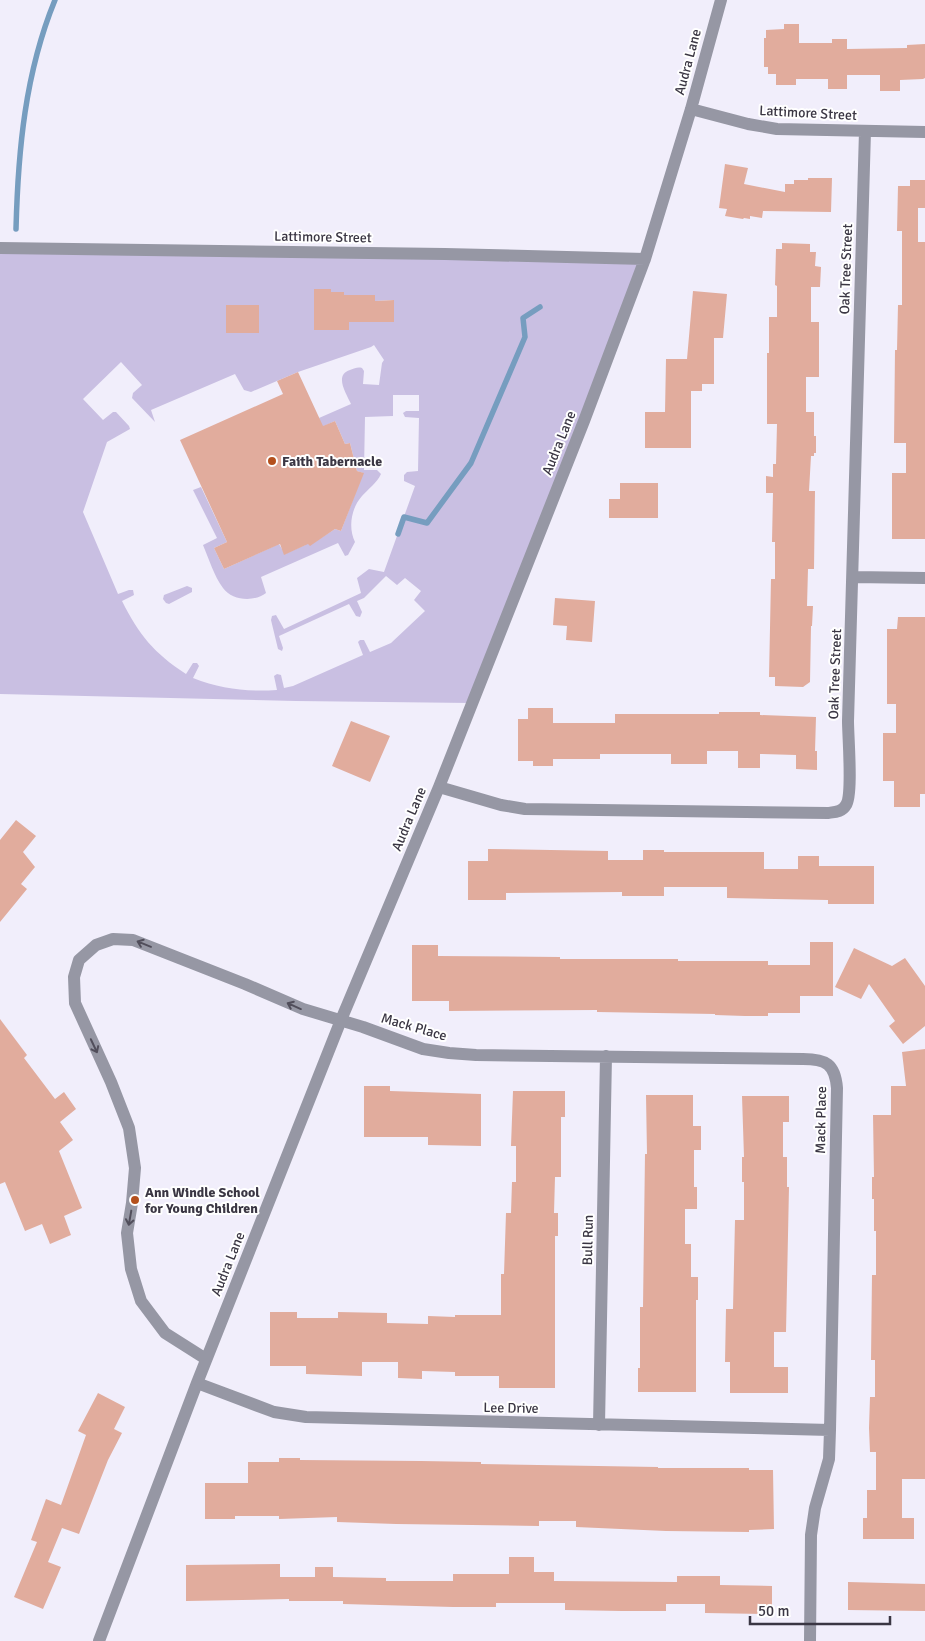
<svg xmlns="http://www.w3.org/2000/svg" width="925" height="1641" font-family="Signika,sans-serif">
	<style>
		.grass { fill: #c9bfe2; fill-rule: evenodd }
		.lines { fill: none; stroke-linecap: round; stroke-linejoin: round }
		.stream { stroke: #769dbf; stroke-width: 5.5 }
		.building { fill: #e1ac9d }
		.minor { stroke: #9697a4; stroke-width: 12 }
		.oneway { stroke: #514e5b }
		.poi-dot { fill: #b4501d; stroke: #fff; stroke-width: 2 }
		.labels { text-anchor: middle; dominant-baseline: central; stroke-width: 4; stroke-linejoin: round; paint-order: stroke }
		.street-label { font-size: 14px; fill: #3a3643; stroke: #fff }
		.poi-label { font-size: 14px; font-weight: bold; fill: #3a3643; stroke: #fff; text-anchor: start }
	</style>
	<rect width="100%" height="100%" fill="#f1eefb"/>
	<!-- grass -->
	<path class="grass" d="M 0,248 L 645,259 L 471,703 L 296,701 L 0,694 ZM 314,289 L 331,289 L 331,292 L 344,292 L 344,295 L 375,295 L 375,301 L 393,300 L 394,322 L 349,322 L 349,330 L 314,330 ZM 259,305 L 259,333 L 226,333 L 226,306 ZM 374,345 L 384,360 L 382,363 L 379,385 L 363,384 L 364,371 L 362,368 C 358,367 355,368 350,370 C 334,375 346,393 351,404 L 319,418 L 322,427 L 335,421 L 345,444 L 350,443 L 357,471 L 363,473 L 341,531 L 335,529 L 310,545 L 306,542 L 305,545 L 285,554 L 279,544 L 224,569 L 214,548 L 227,542 L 201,487 L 193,490 L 217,538 L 203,545 C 209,559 214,576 223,588 C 232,601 255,602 266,593 L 261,577 L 338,543 L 345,556 L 348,555 L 355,542 C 348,528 351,508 362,496 C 368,489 377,483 381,474 L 377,470 L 364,470 L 365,417 L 393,416 L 393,395 L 419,395 L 419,411 L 406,411 L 403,413 L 405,417 L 419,418 L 418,471 L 407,472 L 404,475 L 404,481 L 415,486 L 384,572 L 369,569 L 357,578 L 361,593 L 284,629 L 276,615 L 272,616 L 271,620 L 278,649 L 282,651 L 283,648 L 279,636 L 349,604 L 356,616 L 360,617 L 362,612 L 357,601 L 364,598 L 386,576 L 397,585 L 405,578 L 421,591 L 414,600 L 425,611 L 391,643 L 370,652 L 364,640 L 360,640 L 358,642 L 363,655 L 293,686 L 284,688 L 281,675 L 277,674 L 274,676 L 277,690 C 247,692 221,689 193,678 L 199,666 L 197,663 L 193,663 L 186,674 C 154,653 139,635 122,601 L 134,595 L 133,590 L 129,590 L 118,594 L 83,512 L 107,442 L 130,429 L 129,426 L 116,412 L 113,412 L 103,420 L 83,399 L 121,362 L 142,385 L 133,393 L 132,398 L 155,422 L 151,410 L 235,374 L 244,390 L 251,392 L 298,372 L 371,347 Z
		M 187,586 L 192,588 L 192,592 L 169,604 L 166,603 L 163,599 L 164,595 Z"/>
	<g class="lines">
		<!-- stream -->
		<path class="stream" d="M 16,229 C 18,151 25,73 55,0
			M 398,534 L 404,517 L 427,523 L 471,463 L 525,337 L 523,318 L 540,307"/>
	</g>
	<!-- building -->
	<path class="building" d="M 784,24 L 799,24 L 799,43 L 832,43 L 832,39 L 847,39 L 847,49 L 907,48 L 907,45 L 925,44 L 925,78 L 923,79 L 900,80 L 900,91 L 880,91 L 880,75 L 847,75 L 847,89 L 828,89 L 828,79 L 796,79 L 796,85 L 776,85 L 776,74 L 768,74 L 768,67 L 764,67 L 764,38 L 766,38 L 766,30 L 784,29 Z
		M 725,164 L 748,168 L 744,184 L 785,192 L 785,184 L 794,184 L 794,180 L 808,180 L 808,178 L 832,178 L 831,212 L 763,211 L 762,218 L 750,216 L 750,219 L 744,218 L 743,219 L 725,216 L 727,209 L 719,208 Z
		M 910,180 L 925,180 L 925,208 L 918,208 L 918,242 L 925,242 L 925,539 L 892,539 L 892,473 L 906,473 L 906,443 L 894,443 L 895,350 L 897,350 L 898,305 L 902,305 L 902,231 L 897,231 L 898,186 L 910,186 Z
		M 782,243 L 810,244 L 810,252 L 816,252 L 815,266 L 821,267 L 820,287 L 811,287 L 811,322 L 819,322 L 819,377 L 806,377 L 806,412 L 814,412 L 814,436 L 816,436 L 816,453 L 814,453 L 814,456 L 811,456 L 809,491 L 815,491 L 814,569 L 808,569 L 807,606 L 813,606 L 812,626 L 811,626 L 810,682 L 803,687 L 775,686 L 775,677 L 769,677 L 771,579 L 775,579 L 775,542 L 772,542 L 773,493 L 766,493 L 766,476 L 773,477 L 773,464 L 776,464 L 777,424 L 767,424 L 767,353 L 769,353 L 769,317 L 777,317 L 777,286 L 775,285 L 776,249 L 782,249 Z
		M 314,289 L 331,289 L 331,292 L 344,292 L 344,295 L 375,295 L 375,301 L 394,300 L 394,322 L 349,322 L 349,330 L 314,330 Z
		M 693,291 L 727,294 L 723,338 L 714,338 L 714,384 L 702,384 L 702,391 L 691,391 L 691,448 L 645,448 L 645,412 L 665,412 L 666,359 L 687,359 Z
		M 226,305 L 259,305 L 259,333 L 226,333 Z
		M 298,372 L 323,426 L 335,421 L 345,444 L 350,443 L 357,471 L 364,473 L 341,531 L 335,529 L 310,546 L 308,544 L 284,555 L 280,544 L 224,569 L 214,548 L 227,542 L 180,440 L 283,394 L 277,381 Z
		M 620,483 L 658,483 L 658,518 L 609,518 L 609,499 L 620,499 Z
		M 555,598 L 595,601 L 592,642 L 566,640 L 567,626 L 553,625 Z
		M 898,617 L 925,617 L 925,794 L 920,794 L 920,807 L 894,807 L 894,781 L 883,781 L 883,733 L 896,733 L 896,704 L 887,704 L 887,629 L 897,629 Z
		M 528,708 L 553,708 L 553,723 L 615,723 L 615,714 L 719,714 L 719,712 L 760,712 L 760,715 L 816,717 L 815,751 L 817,751 L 817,770 L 796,769 L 796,755 L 760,754 L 760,768 L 738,768 L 738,751 L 707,751 L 707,764 L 671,764 L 671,754 L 600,754 L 600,759 L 553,759 L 553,766 L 533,766 L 533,761 L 518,761 L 518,719 L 528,719 Z
		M 351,721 L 390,736 L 370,782 L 332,766 Z
		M 16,820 L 36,836 L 23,852 L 35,867 L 21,884 L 27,889 L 0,922 L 0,840 Z
		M 488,849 L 608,851 L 608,860 L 643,860 L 643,850 L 664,850 L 664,852 L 764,852 L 764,869 L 798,869 L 798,856 L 819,856 L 819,866 L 874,866 L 874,904 L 828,904 L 828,900 L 727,898 L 727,887 L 664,887 L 664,896 L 622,896 L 622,892 L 506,893 L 506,900 L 468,900 L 468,861 L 488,861 Z
		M 810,942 L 833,942 L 833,996 L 800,996 L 800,1013 L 768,1013 L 768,1016 L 745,1016 L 715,1015 L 715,1014 L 597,1012 L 597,1010 L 449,1011 L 449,1001 L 412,1001 L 412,945 L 438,945 L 438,956 L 560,957 L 560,959 L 678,959 L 678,961 L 768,961 L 768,965 L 810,965 Z
		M 854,948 L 892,966 L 905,958 L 925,986 L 925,1026 L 903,1044 L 889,1026 L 895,1021 L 869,984 L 861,999 L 835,987 Z
		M 0,1019 L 27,1055 L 24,1058 L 55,1099 L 64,1092 L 76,1109 L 60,1122 L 73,1140 L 59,1151 L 82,1208 L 64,1216 L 71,1235 L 50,1244 L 42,1224 L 25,1231 L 5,1182 L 0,1184 Z
		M 925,1049 L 925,1479 L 902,1479 L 902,1518 L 914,1518 L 914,1539 L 863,1539 L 863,1518 L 867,1518 L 867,1490 L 876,1490 L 876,1452 L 870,1452 L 869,1428 L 870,1397 L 875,1397 L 875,1360 L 871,1360 L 872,1275 L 876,1275 L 876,1231 L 874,1231 L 874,1199 L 872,1199 L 872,1177 L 874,1177 L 873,1115 L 891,1115 L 891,1086 L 906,1086 L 902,1052 Z
		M 364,1086 L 390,1086 L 390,1091 L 481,1094 L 481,1146 L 428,1145 L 428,1137 L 364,1137 Z
		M 513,1091 L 565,1091 L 565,1117 L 561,1117 L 561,1177 L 555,1177 L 554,1213 L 558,1213 L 558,1236 L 555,1236 L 555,1388 L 499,1388 L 499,1376 L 455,1376 L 455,1372 L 422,1371 L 422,1379 L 398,1378 L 398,1362 L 362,1362 L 362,1376 L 306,1374 L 306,1366 L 270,1366 L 270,1312 L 297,1312 L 297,1318 L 338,1318 L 338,1312 L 387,1313 L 387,1323 L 428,1324 L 428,1316 L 455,1317 L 455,1315 L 501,1315 L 501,1274 L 504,1274 L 506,1213 L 511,1213 L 512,1182 L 516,1182 L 516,1146 L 511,1146 Z
		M 646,1095 L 693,1095 L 693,1126 L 701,1126 L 701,1150 L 694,1150 L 694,1187 L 697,1187 L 697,1209 L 685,1209 L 685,1244 L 691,1244 L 691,1277 L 698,1277 L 698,1300 L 696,1300 L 696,1392 L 638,1392 L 638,1368 L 640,1368 L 640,1307 L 643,1307 L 645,1154 L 647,1154 Z
		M 742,1096 L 789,1096 L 789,1122 L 783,1122 L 783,1157 L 787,1157 L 787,1187 L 789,1187 L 786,1332 L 774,1332 L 774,1367 L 788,1367 L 788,1393 L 730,1393 L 730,1362 L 725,1362 L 726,1309 L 733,1309 L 735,1220 L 744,1220 L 744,1182 L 742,1182 L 742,1157 L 744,1157 Z
		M 98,1393 L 125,1407 L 114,1429 L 122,1433 L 108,1460 L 79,1534 L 62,1528 L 48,1562 L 61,1567 L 43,1609 L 14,1597 L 37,1542 L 31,1540 L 46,1499 L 61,1505 L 86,1435 L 78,1431 Z
		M 279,1458 L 300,1458 L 300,1460 L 421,1461 L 481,1462 L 481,1464 L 658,1467 L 658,1468 L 749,1468 L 749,1470 L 773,1470 L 774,1529 L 749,1530 L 749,1532 L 666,1531 L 576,1527 L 576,1521 L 539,1521 L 539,1526 L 396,1524 L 337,1522 L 337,1517 L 279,1519 L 279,1516 L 235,1516 L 235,1519 L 205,1519 L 205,1483 L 248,1483 L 248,1462 L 279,1462 Z
		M 509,1557 L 534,1557 L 534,1572 L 554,1572 L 554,1581 L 677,1582 L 677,1576 L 720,1576 L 720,1585 L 772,1586 L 772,1614 L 705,1613 L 705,1604 L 666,1604 L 666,1611 L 622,1611 L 565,1610 L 565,1603 L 496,1603 L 496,1607 L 453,1607 L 343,1604 L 343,1601 L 289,1601 L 289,1599 L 186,1601 L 186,1565 L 280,1564 L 280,1577 L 315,1577 L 315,1567 L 333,1567 L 333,1577 L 386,1578 L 386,1581 L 453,1581 L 453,1574 L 509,1574 Z
		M 848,1582 L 925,1584 L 925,1611 L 848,1610 Z"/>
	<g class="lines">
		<!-- minor -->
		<path class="minor" d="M 691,109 L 748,124 L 777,129 L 925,132
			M 0,248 L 445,254 L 645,259
			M 853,577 L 925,578
			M 439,787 L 501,805 L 525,809 L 828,813 C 835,812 842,812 846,805 C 853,795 848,737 848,721 L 865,131
			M 206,1359 L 165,1333 L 141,1301 L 131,1269 L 127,1233 L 132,1203 L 135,1168 L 129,1128 L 111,1082 L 75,1003 L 74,977 L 79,960 L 96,945 L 113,939 L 133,940 L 245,984 L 303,1009 L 363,1027 L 423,1049 L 449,1053 L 476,1055 L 803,1059 C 826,1059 835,1064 837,1088 L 830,1430 L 829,1459 L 815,1508 L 811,1535 L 810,1641
			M 197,1383 L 274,1412 L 306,1417 L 830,1430
			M 599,1425 L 606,1056
			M 99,1641 L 197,1383 L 341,1020 L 439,787 L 584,421 L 645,259 L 691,109 L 721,0"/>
	</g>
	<!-- one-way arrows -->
	<defs><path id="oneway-shaft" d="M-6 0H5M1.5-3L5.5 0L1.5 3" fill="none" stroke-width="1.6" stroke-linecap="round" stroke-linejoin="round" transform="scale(1.25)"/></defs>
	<g class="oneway">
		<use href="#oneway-shaft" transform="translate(144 944) rotate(-158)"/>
		<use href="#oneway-shaft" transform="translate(294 1006) rotate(-156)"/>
		<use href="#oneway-shaft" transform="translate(94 1046) rotate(65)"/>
		<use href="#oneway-shaft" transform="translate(130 1218) rotate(100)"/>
	</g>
	<!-- markers -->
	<g class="poi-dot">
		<circle cx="272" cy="461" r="5"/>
		<circle cx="135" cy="1200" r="5"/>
	</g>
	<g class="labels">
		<!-- street labels -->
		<g class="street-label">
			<text transform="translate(688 62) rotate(-75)">Audra Lane</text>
			<text transform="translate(808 113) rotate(3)">Lattimore Street</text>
			<text transform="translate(323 237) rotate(1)">Lattimore Street</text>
			<text transform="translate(846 269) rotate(-88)">Oak Tree Street</text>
			<text transform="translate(559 443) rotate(-68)">Audra Lane</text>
			<text transform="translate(835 674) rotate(-88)">Oak Tree Street</text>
			<text transform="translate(409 819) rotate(-67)">Audra Lane</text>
			<text transform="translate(414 1027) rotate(16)">Mack Place</text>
			<text transform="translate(821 1120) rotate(-89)">Mack Place</text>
			<text transform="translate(588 1240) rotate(-89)">Bull Run</text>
			<text transform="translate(228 1264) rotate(-68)">Audra Lane</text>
			<text transform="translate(511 1408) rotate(1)">Lee Drive</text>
		</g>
		<!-- poi labels -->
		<g class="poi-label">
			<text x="282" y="461">Faith Tabernacle</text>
			<text x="145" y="1192">Ann Windle School<tspan x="145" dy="16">for Young Children</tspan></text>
		</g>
	</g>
	<!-- scale -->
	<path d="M750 1616v8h140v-8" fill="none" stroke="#3a3643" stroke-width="2.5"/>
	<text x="758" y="1616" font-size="15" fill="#3a3643" stroke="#ffffff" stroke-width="4" paint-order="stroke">50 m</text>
</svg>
